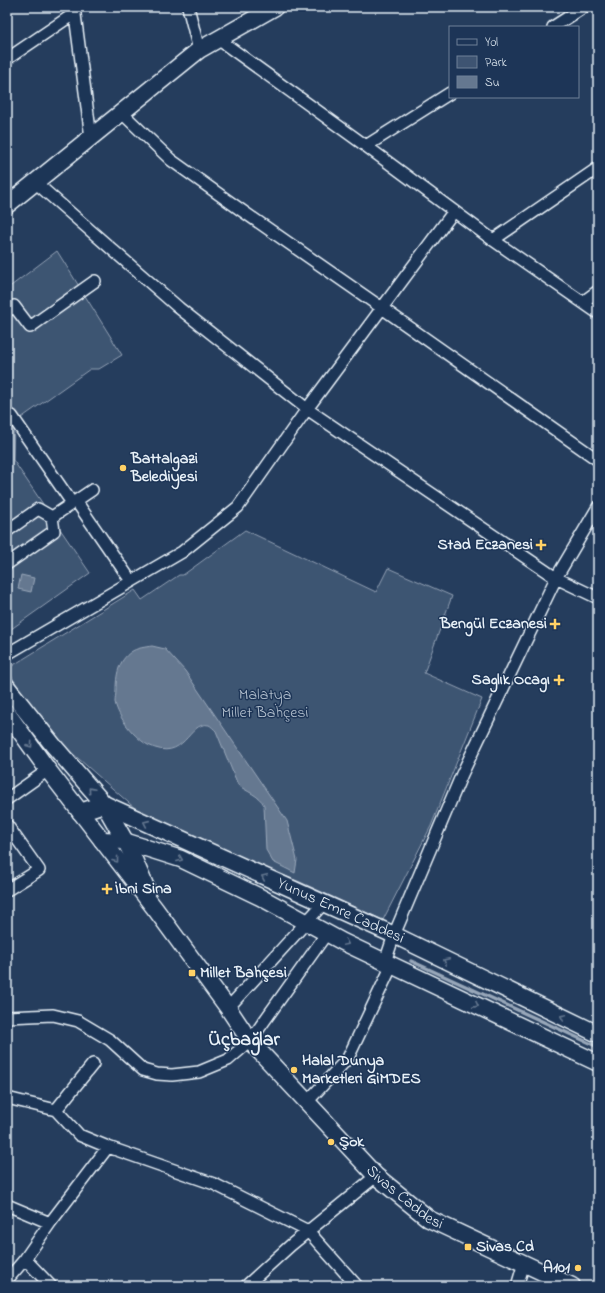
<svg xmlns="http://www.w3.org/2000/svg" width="605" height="1293" font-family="'Indie Flower',sans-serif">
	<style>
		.green { fill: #3e5472; stroke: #93a2b5 }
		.water { fill: #657890; stroke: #99a8ba }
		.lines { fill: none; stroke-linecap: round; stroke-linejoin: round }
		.stream { stroke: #99a8ba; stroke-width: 3.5 }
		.street-casing { stroke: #e8f1f8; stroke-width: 14 }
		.secondary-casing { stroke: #e8f1f8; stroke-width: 19 }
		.street { stroke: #1d3557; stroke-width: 11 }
		.secondary { stroke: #1d3557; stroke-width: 16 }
		.oneway { stroke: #64778f }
		.poi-dot { fill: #ffd166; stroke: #1d3557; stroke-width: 1.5 }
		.labels { text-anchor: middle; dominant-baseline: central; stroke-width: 3; stroke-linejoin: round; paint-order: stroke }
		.poi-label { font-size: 16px; font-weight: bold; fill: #e8f1f8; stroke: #1d3557; text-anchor: start }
		.park-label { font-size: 16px; fill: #b5c2d0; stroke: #1d3557 }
		.street-label { font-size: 16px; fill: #e8f1f8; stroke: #1d3557 }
		.district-label { font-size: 20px; font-weight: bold; fill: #e8f1f8; stroke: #1d3557 }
	</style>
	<rect width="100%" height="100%" fill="#253d5d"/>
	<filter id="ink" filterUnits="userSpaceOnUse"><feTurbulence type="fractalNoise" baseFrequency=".025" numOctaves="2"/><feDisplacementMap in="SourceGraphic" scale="8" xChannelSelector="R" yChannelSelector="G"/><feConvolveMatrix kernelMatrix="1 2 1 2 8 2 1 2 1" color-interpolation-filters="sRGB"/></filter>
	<g filter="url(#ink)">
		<!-- green -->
		<path class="green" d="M 57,251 L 122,355 L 99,369 L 90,369 L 14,423 L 13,460 L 90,573 L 7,632 L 7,289 Z
			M 245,530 L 376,592 L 388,568 L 452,596 L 424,673 L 482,699 L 431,826 L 383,920 L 300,882 L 253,863 L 137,810 L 63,745 L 32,709 L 7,669 L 135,590 L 142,600 L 179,575 L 183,575 Z"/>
		<!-- water -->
		<path class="water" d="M 21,575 L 34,578 L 31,592 L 18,589 Z
			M 152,646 L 165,649 L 185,671 L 287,821 L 297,860 L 295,873 L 273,862 L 266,850 L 264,805 C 259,795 247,792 238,785 L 216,731 C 214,729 211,726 209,725 C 188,720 186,764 148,745 C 135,738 118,718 115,702 C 115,699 116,694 116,690 C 116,676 118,661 131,652 C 136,648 146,647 152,646 Z"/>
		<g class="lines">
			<!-- stream -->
			<path class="stream" d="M 411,961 L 598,1047"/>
			<!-- street casing -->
			<g class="street-casing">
				<path id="street" d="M 74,7 L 91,138
					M 188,7 L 199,50
					M 553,27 L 584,7
					M 218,39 L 366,146 L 493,240 L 598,168
					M 7,59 L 75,13
					M 121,112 L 171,160 L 241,210 L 382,308 L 598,460
					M 366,146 L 450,93
					M 35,182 L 179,308 L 307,409 L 556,578 L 598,598
					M 493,240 L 598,313
					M 583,302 L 598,291
					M 7,311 L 14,306 L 30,327 L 95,281
					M 12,416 L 72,503
					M 76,501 L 131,581
					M 52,517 L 92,490
					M 7,531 L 38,509 L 52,517
					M 7,564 L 54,531 L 52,517
					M 7,654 L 182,552 L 238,507 L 307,409 L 454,211
					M 7,799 L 48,770
					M 7,825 L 39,870 L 7,890
					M 385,962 L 394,935 L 462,774 L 556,578 L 598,507
					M 228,1008 L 323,904
					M 7,1017 L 53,1015 L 78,1021 L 110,1040 L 143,1070 L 157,1074 L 172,1075 L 199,1072 L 228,1060 L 250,1041 L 327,933
					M 7,1098 L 56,1110 L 79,1135 L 108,1147 L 214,1184 L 308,1231 L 357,1286
					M 307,1102 L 348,1058 L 392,965
					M 56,1110 L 93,1064
					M 7,1205 L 50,1223
					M 25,1259 L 51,1286
					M 7,1280 L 25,1259 L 50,1223 L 108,1147
					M 246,1286 L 291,1245 L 376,1176
					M 517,1286 L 524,1263"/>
			</g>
			<!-- secondary casing -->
			<g class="secondary-casing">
				<g id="secondary">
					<path d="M 7,205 L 199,50 L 275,7"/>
					<path d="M 7,687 L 53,745 L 104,804 L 129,848 L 147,890"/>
					<path id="s1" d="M 7,713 L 48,770 L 156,910 L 228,1008 L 250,1041 L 376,1176 L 429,1219 L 572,1286"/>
					<path id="s2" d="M 80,812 L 104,804 L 394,935 L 598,1034"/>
					<path d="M 102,840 L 124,841 L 181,859 L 260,897 L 343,942 L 598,1063"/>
				</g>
			</g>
			<!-- street -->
			<use href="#street" class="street"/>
			<!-- secondary -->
			<use href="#secondary" class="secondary"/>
		</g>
		<!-- one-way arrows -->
		<defs><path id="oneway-chevron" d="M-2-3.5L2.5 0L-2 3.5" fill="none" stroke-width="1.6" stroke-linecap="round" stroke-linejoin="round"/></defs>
		<g class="oneway">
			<use href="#oneway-chevron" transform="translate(30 745) rotate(54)"/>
			<use href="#oneway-chevron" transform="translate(91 790) rotate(-131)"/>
			<use href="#oneway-chevron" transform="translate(146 823) rotate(-156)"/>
			<use href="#oneway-chevron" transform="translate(180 859) rotate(21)"/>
			<use href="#oneway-chevron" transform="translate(116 860) rotate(53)"/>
			<use href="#oneway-chevron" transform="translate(264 877) rotate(-155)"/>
			<use href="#oneway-chevron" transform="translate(346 943) rotate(26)"/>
			<use href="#oneway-chevron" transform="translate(446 961) rotate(-154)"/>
			<use href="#oneway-chevron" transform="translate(476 1005) rotate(26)"/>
			<use href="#oneway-chevron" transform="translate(563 1017) rotate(-154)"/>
		</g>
	</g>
	<!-- markers -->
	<g class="poi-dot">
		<circle cx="123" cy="468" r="4"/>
		<path d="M539 539h4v4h4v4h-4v4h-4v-4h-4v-4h4z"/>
		<path d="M553 618h4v4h4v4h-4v4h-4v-4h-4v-4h4z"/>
		<path d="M557 674h4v4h4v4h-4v4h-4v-4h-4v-4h4z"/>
		<path d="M105 883h4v4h4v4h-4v4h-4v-4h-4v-4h4z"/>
		<rect x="188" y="969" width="8" height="8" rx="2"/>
		<circle cx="294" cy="1070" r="4"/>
		<circle cx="331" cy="1142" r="4"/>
		<rect x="464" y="1243" width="8" height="8" rx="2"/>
		<circle cx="578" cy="1268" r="4"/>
	</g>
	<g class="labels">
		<!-- poi labels -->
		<g class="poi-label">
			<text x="131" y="459">Battalgazi<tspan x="131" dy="18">Belediyesi</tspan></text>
			<text x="533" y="545" text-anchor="end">Stad Eczanesi</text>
			<text x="547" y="624" text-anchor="end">Bengül Eczanesi</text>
			<text x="550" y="680" text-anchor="end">Saglık Ocagı</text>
			<text x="115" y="889">İbni Sina</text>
			<text x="200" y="973">Millet Bahçesi</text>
			<text x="302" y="1061">Halal Dunya<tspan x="302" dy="18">Marketleri GiMDES</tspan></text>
			<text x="339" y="1142">Şok</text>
			<text x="476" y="1247">Sivas Cd</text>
			<text x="570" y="1268" text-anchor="end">A101</text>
		</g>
		<!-- park labels -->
		<g class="park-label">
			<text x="265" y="695">Malatya<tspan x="265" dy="18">Millet Bahçesi</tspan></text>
		</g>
		<!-- street labels -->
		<g class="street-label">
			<text stroke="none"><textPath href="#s2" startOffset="285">Yunus Emre Caddesi</textPath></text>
			<text stroke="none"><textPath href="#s1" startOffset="629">Sivas Caddesi</textPath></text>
		</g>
		<!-- district labels -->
		<g class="district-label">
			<text x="244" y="1040">Üçbağlar</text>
		</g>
	</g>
	<!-- margin -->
	<rect width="605" height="1293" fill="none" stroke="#1d3557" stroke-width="24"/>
	<rect x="12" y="12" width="581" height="1269" fill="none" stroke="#e8f1f8" stroke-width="1.5" filter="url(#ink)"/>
	<!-- legend -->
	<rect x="449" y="26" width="130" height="72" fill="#1d3557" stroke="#6e8097"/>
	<rect x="457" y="39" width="20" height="6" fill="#1d3557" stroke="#6e8097"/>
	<text x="485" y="46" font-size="12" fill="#e8f1f8">Yol</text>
	<rect x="457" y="56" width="20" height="12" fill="#3e5472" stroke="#6e8097"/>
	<text x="485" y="66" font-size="12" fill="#e8f1f8">Park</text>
	<rect x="457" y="76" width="20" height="12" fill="#657890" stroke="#6e8097"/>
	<text x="485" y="86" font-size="12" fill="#e8f1f8">Su</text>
</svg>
